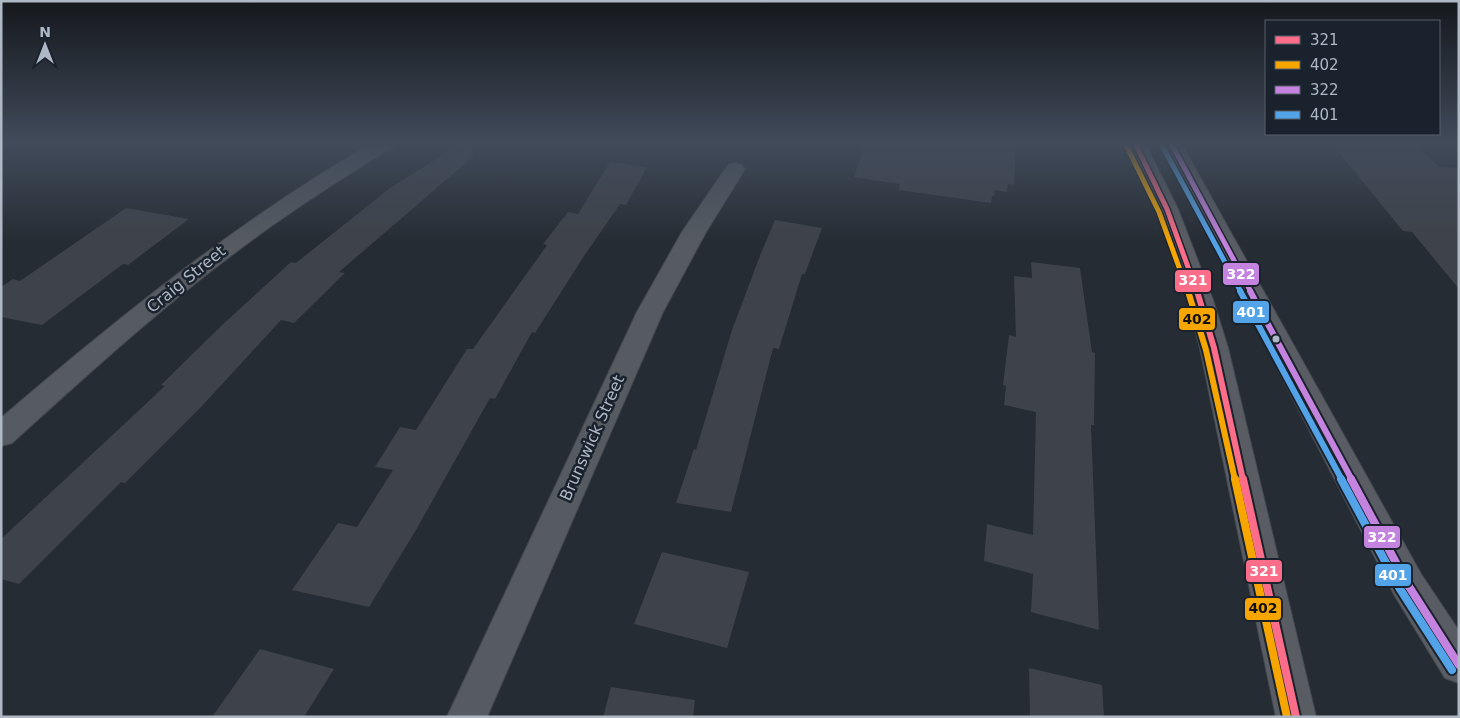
<svg xmlns="http://www.w3.org/2000/svg" width="1460" height="718" font-family="'DejaVu Sans',sans-serif">
	<style>
		.building { fill: #3e4249 }
		.lines { fill: none; stroke-linecap: round; stroke-linejoin: round }
		.street-casing { stroke: #44484e; stroke-width: 2 }
		.primary-casing { stroke: #434950; stroke-width: 2 }
		.street { fill: #565b61; fill-rule: evenodd }
		.primary { fill: #595d63; fill-rule: evenodd }
		.bus-1-far2-casing { stroke: #1a232d; stroke-width: 8 }
		.bus-1-far1-casing { stroke: #1a232d; stroke-width: 10 }
		.bus-1-casing { stroke: #1a232d; stroke-width: 12 }
		.bus-2-far2-casing { stroke: #1a232d; stroke-width: 8 }
		.bus-2-far1-casing { stroke: #1a232d; stroke-width: 10 }
		.bus-2-casing { stroke: #1a232d; stroke-width: 12 }
		.bus-3-far2-casing { stroke: #1a232d; stroke-width: 8 }
		.bus-3-far1-casing { stroke: #1a232d; stroke-width: 10 }
		.bus-3-casing { stroke: #1a232d; stroke-width: 12 }
		.bus-4-far2-casing { stroke: #1a232d; stroke-width: 8 }
		.bus-4-far1-casing { stroke: #1a232d; stroke-width: 10 }
		.bus-4-casing { stroke: #1a232d; stroke-width: 12 }
		.bus-1-far2 { stroke: #fb6d88; stroke-width: 5 }
		.bus-1-far1 { stroke: #fb6d88; stroke-width: 6 }
		.bus-1 { stroke: #fb6d88; stroke-width: 8 }
		.bus-2-far2 { stroke: #f7a600; stroke-width: 5 }
		.bus-2-far1 { stroke: #f7a600; stroke-width: 6 }
		.bus-2 { stroke: #f7a600; stroke-width: 8 }
		.bus-3-far2 { stroke: #c483df; stroke-width: 5 }
		.bus-3-far1 { stroke: #c483df; stroke-width: 6 }
		.bus-3 { stroke: #c483df; stroke-width: 8 }
		.bus-4-far2 { stroke: #53a3e8; stroke-width: 5 }
		.bus-4-far1 { stroke: #53a3e8; stroke-width: 6 }
		.bus-4 { stroke: #53a3e8; stroke-width: 8 }
		.bus-dot { fill: #afb8c5; stroke: #1a232d; stroke-width: 2 }
		.labels { text-anchor: middle; dominant-baseline: central; stroke-width: 5; stroke-linejoin: round; paint-order: stroke }
		.street-label { font-size: 16px; fill: #afb8c5; stroke: #1a232d }
		.line-badge { stroke: #1a232d; stroke-width: 2 }
		.badge-label { font-size: 14px; text-anchor: middle; font-weight: bold; fill: #fff }
		.pale-badge-label { font-size: 14px; text-anchor: middle; font-weight: bold; fill: #111 }
	</style>
	<rect width="100%" height="100%" fill="#262c33"/>
	<!-- building -->
	<path class="building" d="M 462,143 L 467,143 L 475,155 L 339,272 L 345,273 L 294,323 L 281,320 L 202,406 L 125,483 L 121,482 L 19,584 L 1,579 L 1,539 L 165,386 L 161,385 L 220,327 L 291,262 L 296,263 L 390,188 Z
		M 865,143 L 1016,143 L 1014,185 L 1008,184 L 1007,192 L 995,190 L 994,196 L 992,196 L 991,203 L 899,190 L 900,184 L 854,177 Z
		M 1331,143 L 1414,143 L 1439,167 L 1459,168 L 1459,289 L 1412,232 L 1403,231 Z
		M 610,162 L 647,167 L 626,205 L 620,204 L 584,256 L 535,333 L 532,332 L 495,399 L 490,398 L 416,530 L 369,607 L 292,590 L 338,523 L 357,527 L 393,470 L 375,467 L 400,427 L 416,430 L 467,349 L 473,349 L 547,245 L 543,244 L 568,212 L 578,214 Z
		M 126,208 L 189,219 L 128,265 L 123,264 L 42,325 L 1,317 L 1,287 L 13,279 L 20,281 Z
		M 775,220 L 822,228 L 805,274 L 802,274 L 779,349 L 773,348 L 731,512 L 676,503 L 694,449 L 696,450 L 732,330 L 761,253 Z
		M 1031,262 L 1080,268 L 1092,352 L 1095,353 L 1094,425 L 1091,425 L 1099,630 L 1031,612 L 1033,574 L 984,561 L 987,524 L 1033,535 L 1036,412 L 1004,405 L 1006,386 L 1003,385 L 1009,335 L 1016,337 L 1014,276 L 1032,278 Z
		M 662,552 L 749,572 L 727,648 L 634,624 Z
		M 260,649 L 334,669 L 304,717 L 212,717 Z
		M 1029,668 L 1102,685 L 1104,717 L 1030,717 Z
		M 611,687 L 695,700 L 693,717 L 603,717 Z"/>
	<g class="lines">
		<!-- street casing -->
		<g class="street-casing">
			<path id="street" d="M 372,143 L 396,143 L 393,147 C 342,178 292,210 244,246 C 162,306 87,375 12,443 L 1,446 L 1,418 C 119,317 238,221 372,143 Z
				M 735,163 L 742,165 L 745,169 L 706,232 L 663,312 L 487,717 L 447,717 L 637,312 L 682,232 L 728,165 Z"/>
		</g>
		<!-- primary casing -->
		<g class="primary-casing">
			<path id="primary" d="M 1125,143 L 1145,143 L 1178,209 L 1213,300 L 1228,348 L 1316,717 L 1276,717 L 1200,348 L 1187,300 L 1156,209 Z
				M 1161,143 L 1181,143 L 1421,574 L 1459,631 L 1459,683 L 1445,678 L 1395,596 Z"/>
		</g>
		<!-- street -->
		<use href="#street" class="street"/>
		<!-- primary -->
		<use href="#primary" class="primary"/>
		<!-- bus-1-far2 casing -->
		<g class="bus-1-far2-casing">
			<path id="bus-1-far2" d="M 1135,143 L 1167,209 L 1197,292"/>
		</g>
		<!-- bus-1-far1 casing -->
		<g class="bus-1-far1-casing">
			<path id="bus-1-far1" d="M 1197,291 L 1214,348 L 1243,480"/>
		</g>
		<!-- bus-1 casing -->
		<g class="bus-1-casing">
			<path id="bus-1" d="M 1243,479 L 1296,717"/>
		</g>
		<!-- bus-2-far2 casing -->
		<g class="bus-2-far2-casing">
			<path id="bus-2-far2" d="M 1127,147 L 1159,212 L 1188,292"/>
		</g>
		<!-- bus-2-far1 casing -->
		<g class="bus-2-far1-casing">
			<path id="bus-2-far1" d="M 1188,291 L 1206,350 L 1235,480"/>
		</g>
		<!-- bus-2 casing -->
		<g class="bus-2-casing">
			<path id="bus-2" d="M 1235,479 L 1287,717"/>
		</g>
		<!-- bus-3-far2 casing -->
		<g class="bus-3-far2-casing">
			<path id="bus-3-far2" d="M 1171,143 L 1251,292"/>
		</g>
		<!-- bus-3-far1 casing -->
		<g class="bus-3-far1-casing">
			<path id="bus-3-far1" d="M 1250,291 L 1352,480"/>
		</g>
		<!-- bus-3 casing -->
		<g class="bus-3-casing">
			<path id="bus-3" d="M 1351,479 L 1408,585 L 1459,665"/>
		</g>
		<!-- bus-4-far2 casing -->
		<g class="bus-4-far2-casing">
			<path id="bus-4-far2" d="M 1163,147 L 1241,292"/>
		</g>
		<!-- bus-4-far1 casing -->
		<g class="bus-4-far1-casing">
			<path id="bus-4-far1" d="M 1240,291 L 1342,480"/>
		</g>
		<!-- bus-4 casing -->
		<g class="bus-4-casing">
			<path id="bus-4" d="M 1341,479 L 1400,589 L 1452,670"/>
		</g>
		<!-- bus-1-far2 -->
		<use href="#bus-1-far2" class="bus-1-far2"/>
		<!-- bus-1-far1 -->
		<use href="#bus-1-far1" class="bus-1-far1"/>
		<!-- bus-1 -->
		<use href="#bus-1" class="bus-1"/>
		<!-- bus-2-far2 -->
		<use href="#bus-2-far2" class="bus-2-far2"/>
		<!-- bus-2-far1 -->
		<use href="#bus-2-far1" class="bus-2-far1"/>
		<!-- bus-2 -->
		<use href="#bus-2" class="bus-2"/>
		<!-- bus-3-far2 -->
		<use href="#bus-3-far2" class="bus-3-far2"/>
		<!-- bus-3-far1 -->
		<use href="#bus-3-far1" class="bus-3-far1"/>
		<!-- bus-3 -->
		<use href="#bus-3" class="bus-3"/>
		<!-- bus-4-far2 -->
		<use href="#bus-4-far2" class="bus-4-far2"/>
		<!-- bus-4-far1 -->
		<use href="#bus-4-far1" class="bus-4-far1"/>
		<!-- bus-4 -->
		<use href="#bus-4" class="bus-4"/>
	</g>
	<!-- sky -->
	<linearGradient id="sky" x2="0" y2="1"><stop stop-color="#15181c"/><stop offset="0.59" stop-color="#414b5b"/><stop offset="1" stop-color="#414b5b" stop-opacity="0"/></linearGradient>
	<rect width="1460" height="243" fill="url(#sky)"/>
	<!-- markers -->
	<circle class="bus-dot" cx="1276" cy="339" r="4.5"/>
	<g class="labels">
		<!-- street labels -->
		<g class="street-label">
			<text transform="translate(186 279) rotate(-39)">Craig Street</text>
			<text transform="translate(592 438) rotate(-66)">Brunswick Street</text>
		</g>
	</g>
	<g class="line-badge">
		<rect x="1222" y="262" width="38" height="24" rx="5" fill="#c483df"/>
		<rect x="1174" y="269" width="38" height="24" rx="5" fill="#fb6d88"/>
		<rect x="1232" y="300" width="38" height="24" rx="5" fill="#53a3e8"/>
		<rect x="1178" y="307" width="38" height="24" rx="5" fill="#f7a600"/>
		<rect x="1363" y="525" width="38" height="24" rx="5" fill="#c483df"/>
		<rect x="1245" y="559" width="38" height="24" rx="5" fill="#fb6d88"/>
		<rect x="1374" y="563" width="38" height="24" rx="5" fill="#53a3e8"/>
		<rect x="1244" y="597" width="38" height="24" rx="5" fill="#f7a600"/>
	</g>
	<g class="badge-label">
		<text x="1241" y="279">322</text>
		<text x="1193" y="285">321</text>
		<text x="1251" y="317">401</text>
		<text x="1382" y="542">322</text>
		<text x="1264" y="576">321</text>
		<text x="1393" y="580">401</text>
	</g>
	<g class="pale-badge-label">
		<text x="1197" y="324">402</text>
		<text x="1263" y="613">402</text>
	</g>
	<!-- border -->
	<rect width="1460" height="718" fill="none" stroke="#afb8c5" stroke-width="5"/>
	<!-- legend -->
	<rect x="1265" y="20" width="175" height="115" fill="#1a232d" stroke="#565f6a"/>
	<rect x="1275" y="36" width="25" height="8" fill="#fb6d88" stroke="#565f6a"/>
	<text x="1310" y="45" font-size="15" fill="#afb8c5">321</text>
	<rect x="1275" y="61" width="25" height="8" fill="#f7a600" stroke="#565f6a"/>
	<text x="1310" y="70" font-size="15" fill="#afb8c5">402</text>
	<rect x="1275" y="86" width="25" height="8" fill="#c483df" stroke="#565f6a"/>
	<text x="1310" y="95" font-size="15" fill="#afb8c5">322</text>
	<rect x="1275" y="111" width="25" height="8" fill="#53a3e8" stroke="#565f6a"/>
	<text x="1310" y="120" font-size="15" fill="#afb8c5">401</text>
	<!-- north arrow -->
	<g transform="translate(45 45)" stroke="#1a232d" stroke-width="4" paint-order="stroke">
	<path d="M0-4L9 19L0 12L-9 19Z" fill="#afb8c5"/>
	<text y="-8" font-size="14" font-weight="bold" text-anchor="middle" fill="#afb8c5">N</text>
	</g>
</svg>
